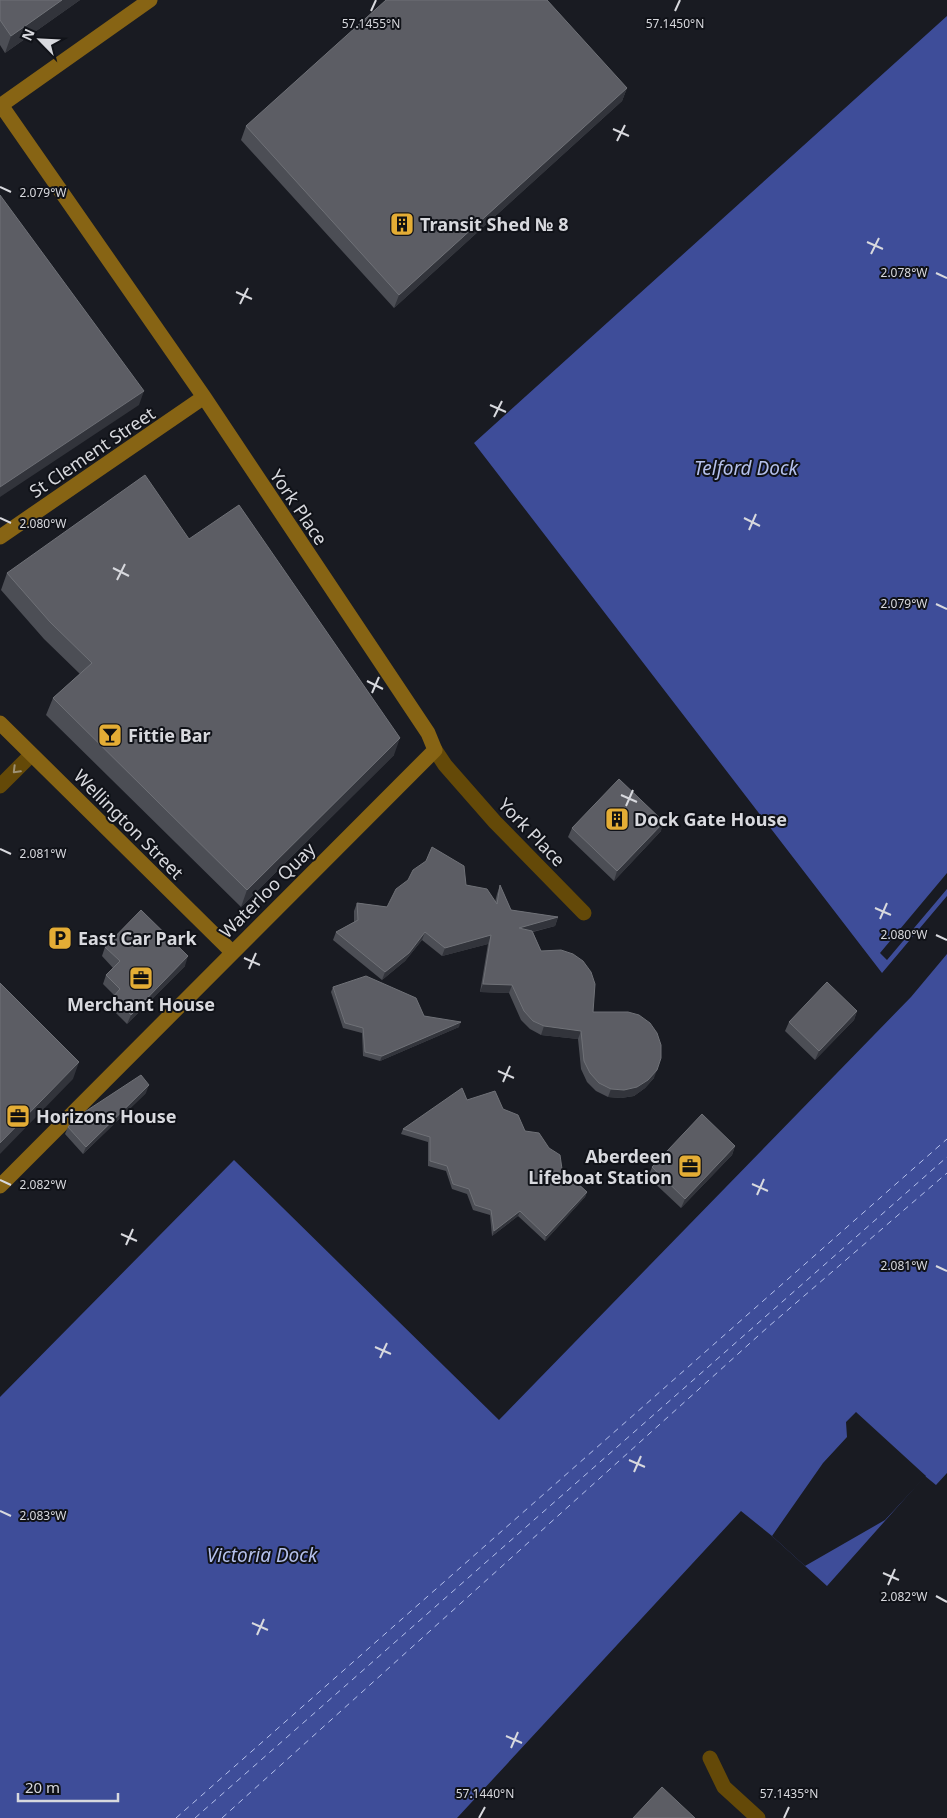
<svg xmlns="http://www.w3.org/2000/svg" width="947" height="1818" font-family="'Noto Sans',sans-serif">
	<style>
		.water { fill: #3e4d99 }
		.pier { fill: #191b22 }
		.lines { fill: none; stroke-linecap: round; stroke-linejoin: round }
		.ferry { stroke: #b5c1ec; stroke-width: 1; stroke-dasharray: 6 5; stroke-linecap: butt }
		.street { stroke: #644908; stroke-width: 15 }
		.secondary { stroke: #876414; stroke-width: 15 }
		.wall { fill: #4c4e55 }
		.shaded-wall { fill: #32343b }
		.building { fill: #5c5d64; stroke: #6f7177 }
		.oneway { stroke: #9e9173 }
		.ticks { fill: none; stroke: #d8d9de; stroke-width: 2 }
		.labels { text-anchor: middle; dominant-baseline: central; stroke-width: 4; stroke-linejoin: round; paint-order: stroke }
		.poi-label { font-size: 18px; font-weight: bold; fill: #d8d9de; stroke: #101218; text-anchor: start }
		.street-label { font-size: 18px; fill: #d8d9de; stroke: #101218 }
		.water-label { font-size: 19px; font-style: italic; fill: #b5c1ec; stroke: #101218 }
		.ticks-label { font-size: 12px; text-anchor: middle; fill: #d8d9de; stroke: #101218; stroke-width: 4; stroke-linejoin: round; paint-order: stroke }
	</style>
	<rect width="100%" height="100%" fill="#191b22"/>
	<!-- water -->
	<path class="water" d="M 947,16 L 947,896 L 882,973 L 474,443 Z
		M 947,954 L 947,1473 L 936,1485 L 925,1476 L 827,1586 L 772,1536 L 741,1511 L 457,1818 L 0,1818 L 0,1397 L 234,1160 L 499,1420 L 911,997 Z"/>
	<!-- pier -->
	<path class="pier" d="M 947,873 L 947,889 L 887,960 L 880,953 Z
		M 856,1412 L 926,1476 L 885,1520 L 805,1566 L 772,1536 L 823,1463 L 847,1437 L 846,1422 Z"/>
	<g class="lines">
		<!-- ferry -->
		<path class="ferry" d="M 176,1818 L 947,1139
			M 195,1818 L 947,1157
			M 222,1818 L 768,1327 L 947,1173"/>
		<!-- street -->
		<path class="street" d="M 435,750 L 445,765 L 495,822 L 584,913
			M 0,786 L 31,755
			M 710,1758 L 724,1787 L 758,1818"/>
		<!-- secondary -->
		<path class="secondary" d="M 0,106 L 150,0
			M 0,537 L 204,397
			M 0,723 L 232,952
			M 0,1186 L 435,750 L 428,733 L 204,397 L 1,105"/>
	</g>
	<!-- wall -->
	<path class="wall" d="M 0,0 L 80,0 L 5,53 L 0,45 Z
		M 627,88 L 622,101 L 394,308 L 241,140 L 246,126 Z
		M 189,539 L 394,755 L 241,907 L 46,715 L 53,698 L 80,674 L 44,639 L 1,590 L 7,573 Z
		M 572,828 L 661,831 L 614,881 L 568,837 Z
		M 466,885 L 495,902 L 497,894 L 500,885 L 511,910 L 558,917 L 555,926 L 533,932 L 541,951 L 593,1012 L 654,1078 L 645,1088 L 634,1096 L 621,1098 L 608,1097 L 596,1091 L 587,1082 L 581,1069 L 578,1039 L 541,1035 L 530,1029 L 521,1020 L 509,993 L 480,992 L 488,944 L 442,956 L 422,940 L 405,961 L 382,980 L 333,940 L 336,932 L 354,922 L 354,911 L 357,903 L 387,907 Z
		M 105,947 L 185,966 L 127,1024 L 109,1006 L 113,997 L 114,995 L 103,984 L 106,975 L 113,968 L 102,956 Z
		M 333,987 L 424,1016 L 459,1027 L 380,1061 L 363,1056 L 362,1033 L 343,1028 L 331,992 Z
		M 857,1011 L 854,1020 L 815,1060 L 785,1031 L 789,1022 Z
		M 146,1093 L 83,1154 L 65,1134 L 68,1127 Z
		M 467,1100 L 503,1109 L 562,1169 L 587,1192 L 585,1197 L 545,1241 L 518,1216 L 492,1236 L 490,1215 L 473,1210 L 467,1194 L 452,1189 L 446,1171 L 428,1166 L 428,1142 L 401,1134 L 403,1129 Z
		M 735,1146 L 732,1155 L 681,1208 L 648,1177 L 652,1167 Z"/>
	<!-- shaded-wall -->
	<path class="shaded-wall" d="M 62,0 L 80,0 L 5,53 L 11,36 Z
		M 627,88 L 622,101 L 394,308 L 399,295 Z
		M 144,391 L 139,405 L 0,497 L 0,487 Z
		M 400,738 L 394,755 L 241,907 L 247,890 Z
		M 664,822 L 661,831 L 614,881 L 617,871 Z
		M 558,917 L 555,926 L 515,936 L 519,928 Z
		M 425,932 L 422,940 L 405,961 L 382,980 L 385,972 Z
		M 491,935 L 488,944 L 442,956 L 445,948 Z
		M 188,956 L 185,966 L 127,1024 L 131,1015 Z
		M 483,984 L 512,985 L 509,993 L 480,992 Z
		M 857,1011 L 854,1020 L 815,1060 L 819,1051 Z
		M 461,1022 L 459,1027 L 380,1061 L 382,1056 Z
		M 544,1026 L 581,1031 L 578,1039 L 541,1035 Z
		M 79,1062 L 73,1079 L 0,1154 L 0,1143 Z
		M 657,1070 L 654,1078 L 645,1088 L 634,1096 L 621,1098 L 608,1097 L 611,1089 Z
		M 149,1085 L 146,1093 L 83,1154 L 86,1147 Z
		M 735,1146 L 732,1155 L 681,1208 L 685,1199 Z
		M 587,1192 L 585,1197 L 545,1241 L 546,1236 Z
		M 520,1211 L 518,1216 L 492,1236 L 494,1231 Z"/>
	<!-- building -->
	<path class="building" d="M 0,0 L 62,0 L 11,36 L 0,20 Z
		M 386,0 L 547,0 L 627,88 L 399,295 L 246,126 Z
		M 0,195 L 144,391 L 0,487 Z
		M 145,475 L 189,539 L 239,505 L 400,738 L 247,890 L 53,698 L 92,663 L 50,622 L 7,573 Z
		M 619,779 L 664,822 L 617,871 L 572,828 Z
		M 432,847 L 464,866 L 466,885 L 487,889 L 497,904 L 500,885 L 511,910 L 558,917 L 519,928 L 532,931 L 541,951 L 561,950 L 573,954 L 583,961 L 591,972 L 595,984 L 593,1012 L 628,1012 L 639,1015 L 650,1023 L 657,1033 L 661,1045 L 661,1058 L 657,1070 L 648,1080 L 637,1087 L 624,1090 L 611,1089 L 599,1083 L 590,1073 L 584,1061 L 581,1031 L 544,1026 L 533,1021 L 524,1011 L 512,985 L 483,984 L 491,935 L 445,948 L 425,932 L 409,953 L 385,972 L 336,932 L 358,920 L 357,903 L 387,907 L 396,889 L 408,880 L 413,870 L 426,861 Z
		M 141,910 L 188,956 L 131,1015 L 113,997 L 120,989 L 106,975 L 120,961 L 105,947 Z
		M 366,976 L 416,998 L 424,1016 L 461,1022 L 382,1056 L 365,1052 L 363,1028 L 345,1023 L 333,987 Z
		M 827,982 L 857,1011 L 819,1051 L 789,1022 Z
		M 0,983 L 79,1062 L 0,1143 Z
		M 141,1075 L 149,1085 L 86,1147 L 68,1127 L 77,1117 Z
		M 462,1088 L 467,1100 L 495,1091 L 503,1109 L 518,1115 L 525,1131 L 539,1133 L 549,1148 L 560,1155 L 562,1169 L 587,1192 L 546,1236 L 520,1211 L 494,1231 L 491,1210 L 475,1205 L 469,1189 L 453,1184 L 447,1166 L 430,1161 L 430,1137 L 403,1129 Z
		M 702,1114 L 735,1146 L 685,1199 L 652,1167 Z
		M 662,1787 L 695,1818 L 633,1818 Z"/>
	<!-- one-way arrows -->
	<defs><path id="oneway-chevron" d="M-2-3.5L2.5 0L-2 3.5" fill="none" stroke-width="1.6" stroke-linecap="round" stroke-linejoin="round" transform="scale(1.25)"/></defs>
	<use class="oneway" href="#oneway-chevron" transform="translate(16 770) rotate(135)"/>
	<!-- ticks -->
	<path class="ticks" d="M 371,11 L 376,0M 675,11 L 680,0M 613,129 L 629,136M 617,141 L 625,125M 0,187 L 11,192M 867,242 L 883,249M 871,254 L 879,238M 936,273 L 947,278M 236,292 L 252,299M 240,304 L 248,288M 490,405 L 506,412M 494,417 L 502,401M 0,518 L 11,523M 744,518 L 760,526M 749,530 L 756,514M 113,568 L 129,576M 117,580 L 125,564M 936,604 L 947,609M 367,681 L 383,689M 372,693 L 379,677M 621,795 L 637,802M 626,806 L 633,790M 0,849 L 11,854M 875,908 L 891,915M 880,919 L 887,903M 936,935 L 947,940M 244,958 L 260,965M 249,969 L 256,953M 498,1071 L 514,1078M 503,1082 L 510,1066M 0,1180 L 11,1185M 752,1184 L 768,1191M 757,1195 L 764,1179M 121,1234 L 137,1241M 126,1245 L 133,1229M 936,1266 L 947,1271M 375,1347 L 391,1354M 380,1358 L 387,1343M 629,1460 L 645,1467M 634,1472 L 641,1456M 0,1511 L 11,1516M 883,1573 L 899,1580M 888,1585 L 895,1569M 936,1596 L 947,1602M 252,1623 L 268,1630M 257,1635 L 264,1619M 506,1736 L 522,1743M 511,1748 L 518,1732M 479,1818 L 485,1807M 784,1818 L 789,1807"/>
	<!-- icons -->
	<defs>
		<g id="building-square" transform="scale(1.25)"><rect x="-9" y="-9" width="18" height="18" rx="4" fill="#e4ad35" stroke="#101218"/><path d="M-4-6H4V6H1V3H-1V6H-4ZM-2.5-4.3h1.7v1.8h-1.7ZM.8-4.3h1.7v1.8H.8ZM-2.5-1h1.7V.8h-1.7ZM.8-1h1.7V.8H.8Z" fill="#111"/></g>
		<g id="bar-square" transform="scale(1.25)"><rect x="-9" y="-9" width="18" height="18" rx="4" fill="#e4ad35" stroke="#101218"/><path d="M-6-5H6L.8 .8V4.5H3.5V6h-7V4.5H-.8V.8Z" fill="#111"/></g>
		<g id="parking-square" transform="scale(1.25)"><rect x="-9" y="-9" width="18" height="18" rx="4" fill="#e4ad35" stroke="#101218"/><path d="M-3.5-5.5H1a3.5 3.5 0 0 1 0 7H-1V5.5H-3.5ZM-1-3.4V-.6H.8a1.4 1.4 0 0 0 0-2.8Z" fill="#111"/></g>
		<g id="office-square" transform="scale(1.25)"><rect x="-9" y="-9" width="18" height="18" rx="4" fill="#e4ad35" stroke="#101218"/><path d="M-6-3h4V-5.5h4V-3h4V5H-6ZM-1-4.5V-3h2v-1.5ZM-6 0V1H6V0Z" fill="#111"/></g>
	</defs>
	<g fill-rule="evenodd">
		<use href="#building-square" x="402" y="224"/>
		<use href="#bar-square" x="110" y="735"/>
		<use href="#building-square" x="617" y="819"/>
		<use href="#parking-square" x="60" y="938"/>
		<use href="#office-square" x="141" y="978"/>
		<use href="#office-square" x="18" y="1116"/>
		<use href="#office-square" x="690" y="1166"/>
	</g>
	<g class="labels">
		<!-- poi labels -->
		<g class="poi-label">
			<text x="420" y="224">Transit Shed № 8</text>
			<text x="128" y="735">Fittie Bar</text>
			<text x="634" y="819">Dock Gate House</text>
			<text x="78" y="938">East Car Park</text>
			<text x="141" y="1004" text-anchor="middle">Merchant House</text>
			<text x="36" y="1116">Horizons House</text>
			<text x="672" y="1156" text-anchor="end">Aberdeen<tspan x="672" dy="21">Lifeboat Station</tspan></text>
		</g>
		<!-- street labels -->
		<g class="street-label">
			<text transform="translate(92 452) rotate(-34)">St Clement Street</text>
			<text transform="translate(299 507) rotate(56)">York Place</text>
			<text transform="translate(129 824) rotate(45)">Wellington Street</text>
			<text transform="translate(532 832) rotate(46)">York Place</text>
			<text transform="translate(267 890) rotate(-45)">Waterloo Quay</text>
		</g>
		<!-- water labels -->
		<g class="water-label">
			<text x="746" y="468">Telford Dock</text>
			<text x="262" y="1555">Victoria Dock</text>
		</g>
	</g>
	<g class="ticks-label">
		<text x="371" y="28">57.1455°N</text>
		<text x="675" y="28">57.1450°N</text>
		<text x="43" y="197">2.079°W</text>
		<text x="904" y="277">2.078°W</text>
		<text x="43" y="528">2.080°W</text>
		<text x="904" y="608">2.079°W</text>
		<text x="43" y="858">2.081°W</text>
		<text x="904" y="939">2.080°W</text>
		<text x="43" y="1189">2.082°W</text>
		<text x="904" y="1270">2.081°W</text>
		<text x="43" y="1520">2.083°W</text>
		<text x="904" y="1601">2.082°W</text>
		<text x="485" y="1798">57.1440°N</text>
		<text x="789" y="1798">57.1435°N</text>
	</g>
	<!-- north arrow -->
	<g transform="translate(40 40) rotate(294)" stroke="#101218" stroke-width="4" paint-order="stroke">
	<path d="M0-4L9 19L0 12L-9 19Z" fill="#d8d9de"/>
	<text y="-8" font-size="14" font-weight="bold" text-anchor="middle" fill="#d8d9de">N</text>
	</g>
	<!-- scale -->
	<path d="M18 1793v8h100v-8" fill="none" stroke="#d8d9de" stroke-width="2.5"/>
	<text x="25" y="1793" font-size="15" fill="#d8d9de" stroke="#101218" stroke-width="4" paint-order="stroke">20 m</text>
</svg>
